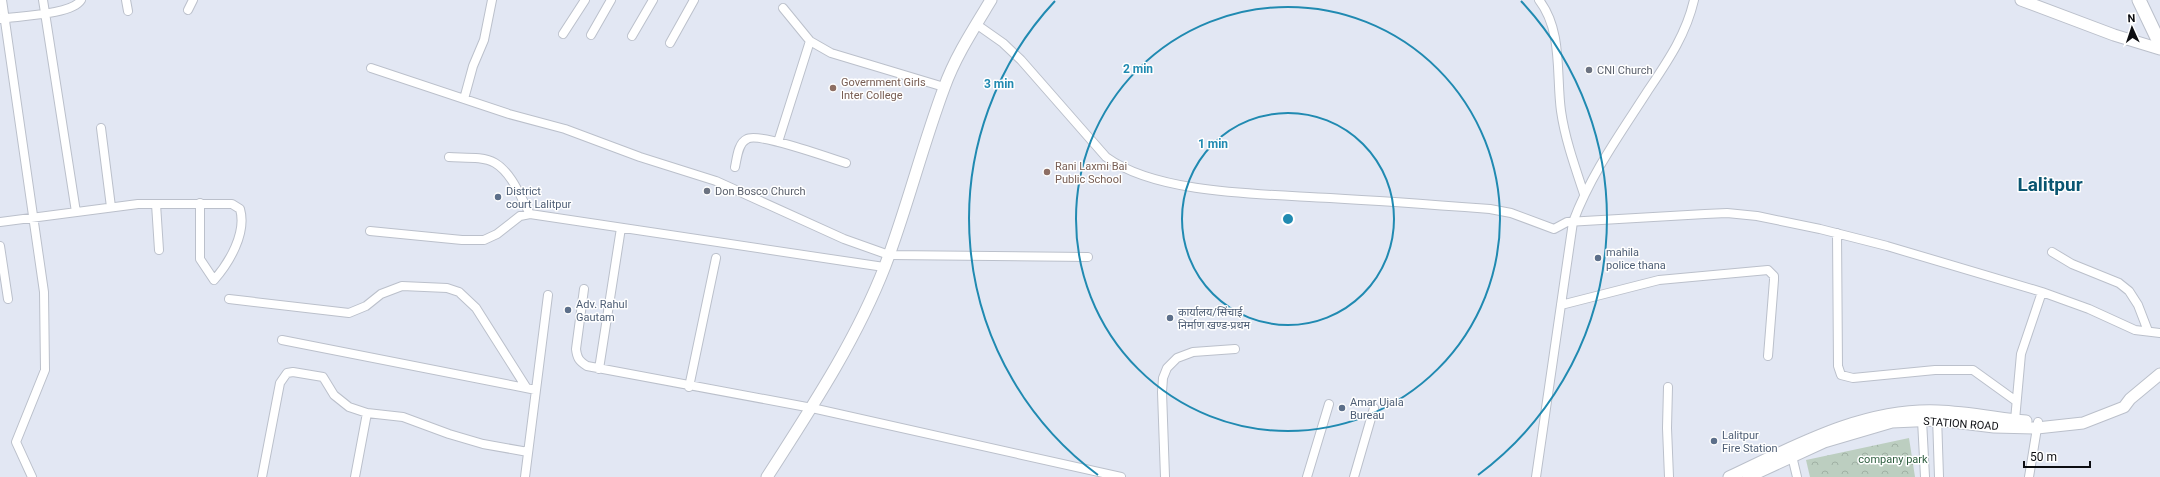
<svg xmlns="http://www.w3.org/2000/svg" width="2160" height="477" font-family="Roboto,'Noto Sans Devanagari',sans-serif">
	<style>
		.park { fill: url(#park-crowns) }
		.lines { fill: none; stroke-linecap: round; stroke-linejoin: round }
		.street-casing { stroke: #bbc0cb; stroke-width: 10 }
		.secondary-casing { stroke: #bbc0cb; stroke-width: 13 }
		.primary-casing { stroke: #bbc0cb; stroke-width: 15 }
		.street { stroke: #fff; stroke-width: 8 }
		.secondary { stroke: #fff; stroke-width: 11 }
		.primary { stroke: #fff; stroke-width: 13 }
		.ring { fill: none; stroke: #208ab1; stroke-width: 2 }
		.worship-dot { fill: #6b7280; stroke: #fff; stroke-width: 1.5 }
		.education-dot { fill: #8d6e63; stroke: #fff; stroke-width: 1.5 }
		.service-dot { fill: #5c6f8a; stroke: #fff; stroke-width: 1.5 }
		.labels { text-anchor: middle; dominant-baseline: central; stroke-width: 3; stroke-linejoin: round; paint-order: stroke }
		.worship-label { font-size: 11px; fill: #5b616d; stroke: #fff; text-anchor: start }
		.education-label { font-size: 11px; fill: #785e54; stroke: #fff; text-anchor: start }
		.service-label { font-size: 11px; fill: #4e5e75; stroke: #fff; text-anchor: start }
		.street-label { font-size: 11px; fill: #0c0d11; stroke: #fff }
		.park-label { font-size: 11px; fill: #2e5e3f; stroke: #fff }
		.town-label { font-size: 19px; font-weight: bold; fill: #0a5671; stroke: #fff }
		.centre { fill: #208ab1; stroke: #fff; stroke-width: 2 }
		.ring-label { font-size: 12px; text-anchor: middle; font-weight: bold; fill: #208ab1; stroke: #fff; stroke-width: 3; stroke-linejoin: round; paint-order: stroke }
	</style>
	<defs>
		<pattern id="park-crowns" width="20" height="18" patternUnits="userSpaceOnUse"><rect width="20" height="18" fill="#bccec0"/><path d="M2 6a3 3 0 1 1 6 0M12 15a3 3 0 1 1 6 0" fill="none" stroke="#a0b0a4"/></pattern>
	</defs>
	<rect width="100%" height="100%" fill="#e2e7f3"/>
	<!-- park -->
	<path class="park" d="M 1909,438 L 1915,477 L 1810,477 L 1806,460 Z"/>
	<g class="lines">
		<!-- street casing -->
		<g class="street-casing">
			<path id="street" d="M 2,0 L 44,292 L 45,370 L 16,442 L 32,477
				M 43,0 L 76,212
				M 126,0 L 128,11
				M 1539,0 C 1563,31 1556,75 1561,111 C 1565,139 1575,167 1584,194
				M 783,8 L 810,41 L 831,53 L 944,87
				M 188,10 L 193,0
				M 0,19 C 17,16 72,15 81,0
				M 976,24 L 1003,43 L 1021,60 L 1106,157 C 1158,195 1266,194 1330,198 C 1383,201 1437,205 1490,209 L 1511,213 L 1554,229 L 1567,222 L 1705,214 L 1727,213 L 1757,216 L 1820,229 L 1887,246 L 2042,292 L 2089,309 L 2135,330 L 2160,333
				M 563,34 L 585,0
				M 591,35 L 611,0
				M 632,36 L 653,0
				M 670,43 L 694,0
				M 371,68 L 509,114 L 565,129 L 640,157 L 716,181 L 844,239 L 889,255 L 1088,257
				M 464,99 L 473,66 L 484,40 L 492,0
				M 101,128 L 111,207
				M 778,142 L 810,41
				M 449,157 C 463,158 483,156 495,163 C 512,173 521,198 530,214
				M 735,167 C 737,158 738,143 747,139 C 758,132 830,158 846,163
				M 156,204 L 159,250
				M 0,222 L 138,204 L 232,204 L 240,209 C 247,233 229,263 214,280 L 200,259 L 200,203
				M 370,231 L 462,240 L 484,240 L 497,234 L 520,216 L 530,214 L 884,267
				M 1837,233 L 1838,366 L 1841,375 L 1853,378 L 1935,370 L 1973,370 L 2016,401
				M 0,246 L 8,299
				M 2052,252 L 2072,264 L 2119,283 L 2129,291 L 2138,305 L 2148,331
				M 584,289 L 576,349 C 577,358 579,361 587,366 L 812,408 L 1121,477
				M 229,299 L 349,313 L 366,306 L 381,294 L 402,286 L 447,288 L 459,292 L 476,308 L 526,387
				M 1561,305 L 1659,280 L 1768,270 L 1774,276 L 1774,280 L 1768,356
				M 282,340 L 536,390
				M 599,369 L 621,228
				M 689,387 L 716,258
				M 1668,387 L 1667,428 L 1669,477
				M 1937,416 L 1939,477
				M 1922,420 L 1925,477
				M 2015,420 L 2021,354 L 2042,292
				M 1792,456 L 1797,477
				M 262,477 L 280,383 L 287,373 L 293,372 L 323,377 L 334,395 L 349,407 L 367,413 L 403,417 L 449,434 L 483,444 L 528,452
				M 355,477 L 367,413
				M 525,477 L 548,295
				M 1165,477 L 1162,392 L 1163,378 L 1167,368 L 1177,358 L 1193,352 L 1235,349
				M 1307,477 L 1329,404
				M 1354,477 L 1374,408
				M 1536,477 L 1573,222 C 1591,174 1620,134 1647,92 C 1667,62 1686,35 1694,0
				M 2029,477 L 2038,422"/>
		</g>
		<!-- secondary casing -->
		<g class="secondary-casing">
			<path id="secondary" d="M 2021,0 L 2114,35 L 2160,49
				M 767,477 C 810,410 856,341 885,266 C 907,208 922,147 944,88 C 955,57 974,28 991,0
				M 1729,477 C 1795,446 1863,408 1938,411 C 1967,412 1997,418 2026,421
				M 1748,477 L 1824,442 L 1892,422 L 1937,420 L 1994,427 L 2037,428 L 2083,423 L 2124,407 L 2130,399 L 2160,374"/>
		</g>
		<!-- primary casing -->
		<g class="primary-casing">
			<path id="primary" d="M 2139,0 L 2160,44"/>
		</g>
		<!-- street -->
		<use href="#street" class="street"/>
		<!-- secondary -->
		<use href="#secondary" class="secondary"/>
		<!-- primary -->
		<use href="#primary" class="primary"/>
	</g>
	<!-- distance rings -->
	<g class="ring">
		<circle cx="1288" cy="219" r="106"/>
		<circle cx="1288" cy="219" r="212"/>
		<path d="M1098 475A319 319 0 0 1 1055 1M1521 1A319 319 0 0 1 1478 475"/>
	</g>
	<!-- markers -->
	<g class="worship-dot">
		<circle cx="1589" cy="70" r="4"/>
		<circle cx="707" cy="191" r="4"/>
	</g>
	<g class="education-dot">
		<circle cx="833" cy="88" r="4"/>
		<circle cx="1047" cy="172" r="4"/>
	</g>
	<g class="service-dot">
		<circle cx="498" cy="197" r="4"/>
		<circle cx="1598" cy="258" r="4"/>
		<circle cx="568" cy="310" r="4"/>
		<circle cx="1170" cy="318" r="4"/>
		<circle cx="1342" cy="408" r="4"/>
		<circle cx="1714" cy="441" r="4"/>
	</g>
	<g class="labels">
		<!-- worship labels -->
		<g class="worship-label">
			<text x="1597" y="70">CNI Church</text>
			<text x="715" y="191">Don Bosco Church</text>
		</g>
		<!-- education labels -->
		<g class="education-label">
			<text x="841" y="82">Government Girls<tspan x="841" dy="13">Inter College</tspan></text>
			<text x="1055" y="166">Rani Laxmi Bai<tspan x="1055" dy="13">Public School</tspan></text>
		</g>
		<!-- service labels -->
		<g class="service-label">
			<text x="506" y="191">District<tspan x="506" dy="13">court Lalitpur</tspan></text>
			<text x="1606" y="252">mahila<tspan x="1606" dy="13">police thana</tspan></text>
			<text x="576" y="304">Adv. Rahul<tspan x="576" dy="13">Gautam</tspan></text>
			<text x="1178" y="312">कार्यालय/सिंचाई<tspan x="1178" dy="13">निर्माण खण्ड-प्रथम</tspan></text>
			<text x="1350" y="402">Amar Ujala<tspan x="1350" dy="13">Bureau</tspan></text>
			<text x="1722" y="435">Lalitpur<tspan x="1722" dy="13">Fire Station</tspan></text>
		</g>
		<!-- street labels -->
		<g class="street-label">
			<text transform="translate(1961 424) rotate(4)">STATION ROAD</text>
		</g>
		<!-- park labels -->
		<g class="park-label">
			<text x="1893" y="459">company park</text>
		</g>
		<!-- town labels -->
		<g class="town-label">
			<text x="2050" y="184">Lalitpur</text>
		</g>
	</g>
	<circle cx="1288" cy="219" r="6" class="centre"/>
	<g class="ring-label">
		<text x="1138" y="73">2 min</text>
		<text x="999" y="88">3 min</text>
		<text x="1213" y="148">1 min</text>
	</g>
	<!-- north arrow -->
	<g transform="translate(2132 28) rotate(357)" stroke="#ffffff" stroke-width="3" paint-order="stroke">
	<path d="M0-3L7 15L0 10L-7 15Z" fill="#0c0d11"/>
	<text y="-6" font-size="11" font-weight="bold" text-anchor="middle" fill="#0c0d11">N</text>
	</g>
	<!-- scale -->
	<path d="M2024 461v6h66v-6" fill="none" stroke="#0c0d11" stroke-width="2"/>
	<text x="2030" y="461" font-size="12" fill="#0c0d11" stroke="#ffffff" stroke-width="3" paint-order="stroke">50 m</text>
</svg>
